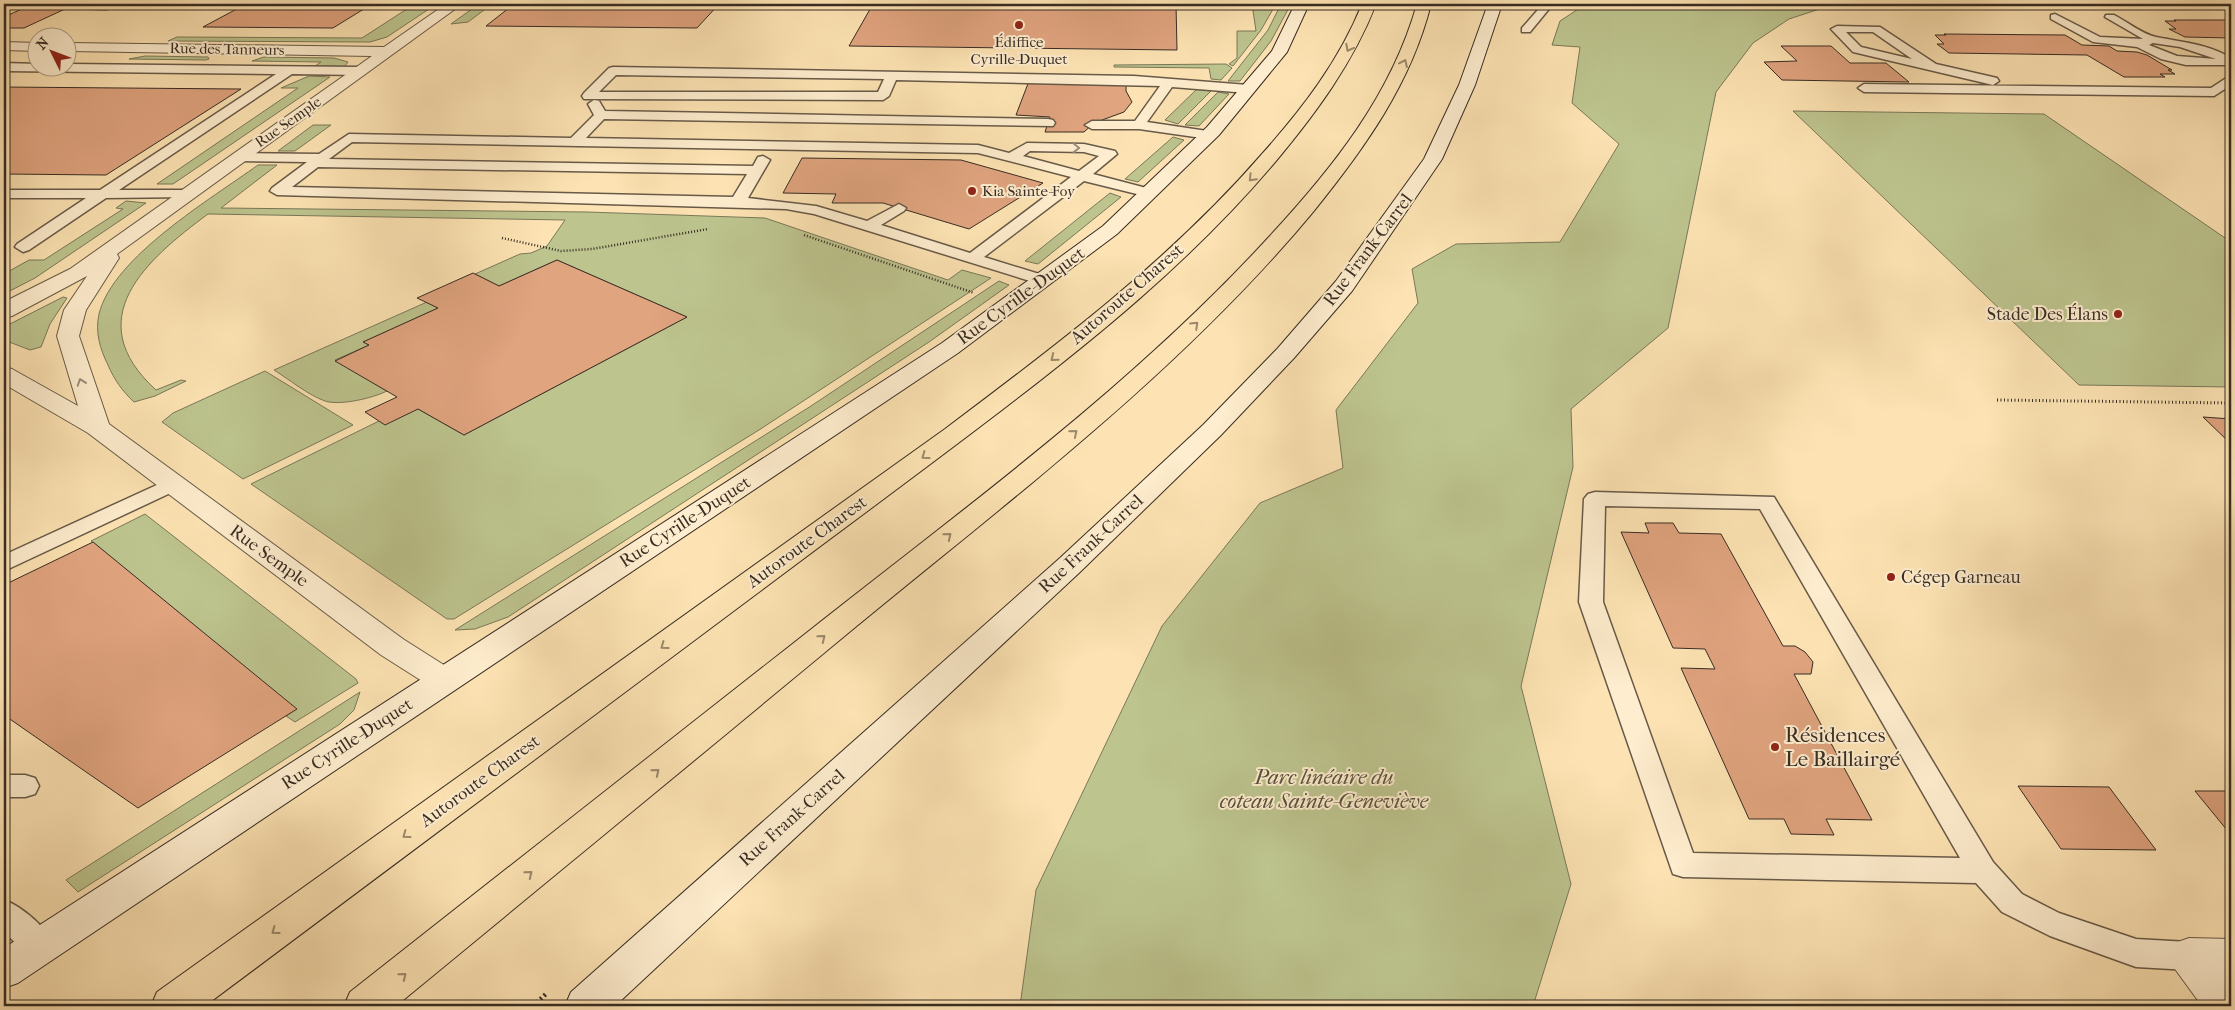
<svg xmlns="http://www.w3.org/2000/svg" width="2235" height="1010" font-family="'IM FELL French Canon',serif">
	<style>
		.green { fill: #bdc48e; stroke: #7a7859 }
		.building { fill: #e0a47f; stroke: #372c24 }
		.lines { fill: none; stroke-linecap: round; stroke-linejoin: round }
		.lane-casing { stroke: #685a48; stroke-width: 3 }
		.street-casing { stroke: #685a48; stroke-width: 2 }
		.secondary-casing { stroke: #372c24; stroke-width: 2 }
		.highway-casing { stroke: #372c24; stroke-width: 2 }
		.path-far2 { stroke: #372c24; stroke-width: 2.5; stroke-dasharray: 1 2; stroke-linecap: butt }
		.path-far1 { stroke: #372c24; stroke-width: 3; stroke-dasharray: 1 2.5; stroke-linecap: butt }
		.path { stroke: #372c24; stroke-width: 4.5; stroke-dasharray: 2 3; stroke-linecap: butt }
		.lane { fill: #feedce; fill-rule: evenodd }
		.street { fill: #feedce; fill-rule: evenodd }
		.secondary { fill: #feedce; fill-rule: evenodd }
		.highway { fill: #fde3b3; fill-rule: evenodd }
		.oneway { stroke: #9a886c }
		.oneway2 { stroke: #9a8c79 }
		.poi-dot { fill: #8f2418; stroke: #feedce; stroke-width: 2 }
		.labels { text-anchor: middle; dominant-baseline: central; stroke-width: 4; stroke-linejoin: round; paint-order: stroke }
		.far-poi-label { font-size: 15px; fill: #372c24; stroke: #feedce }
		.far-street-label { font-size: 15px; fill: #372c24; stroke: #feedce }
		.street-label { font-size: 18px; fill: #372c24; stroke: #feedce }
		.poi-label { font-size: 18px; fill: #372c24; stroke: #feedce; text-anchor: end }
		.near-poi-label { font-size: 21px; fill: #372c24; stroke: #feedce; text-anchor: start }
		.near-park-label { font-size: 21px; font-style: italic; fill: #58523e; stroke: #feedce }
	</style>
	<rect width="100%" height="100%" fill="#fde3b3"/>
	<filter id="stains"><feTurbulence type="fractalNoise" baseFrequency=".004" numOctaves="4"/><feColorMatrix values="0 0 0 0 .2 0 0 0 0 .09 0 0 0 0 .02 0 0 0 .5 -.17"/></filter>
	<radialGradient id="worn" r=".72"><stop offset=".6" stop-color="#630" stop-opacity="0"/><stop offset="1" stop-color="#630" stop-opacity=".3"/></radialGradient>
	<!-- green -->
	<path class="green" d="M 479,4 L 492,4 L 468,22 L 451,24 Z
		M 1252,4 L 1276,4 L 1261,30 L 1233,66 L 1229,64 L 1237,58 L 1237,31 L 1256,31 Z
		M 1281,4 L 1291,4 L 1271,41 L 1240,81 L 1228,81 L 1268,30 Z
		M 1586,4 L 1835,4 L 1789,19 L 1753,43 L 1716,92 L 1668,328 L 1571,409 L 1573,467 L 1521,686 L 1571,884 L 1533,1006 L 1020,1006 L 1036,890 L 1162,626 L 1260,503 L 1343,468 L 1336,410 L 1418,303 L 1412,269 L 1456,244 L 1560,242 L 1619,144 L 1572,103 L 1580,47 L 1552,45 L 1560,21 Z
		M 410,7 L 432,7 L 387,37 L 370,42 L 168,41 L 177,37 L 362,38 Z
		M 145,56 L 208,57 L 209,59 L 206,60 L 129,59 Z
		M 264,57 L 334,58 L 348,62 L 344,67 L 312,68 L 321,62 L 252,61 Z
		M 1226,64 L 1232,68 L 1221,80 L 1211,79 L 1209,68 L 1114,67 L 1114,65 Z
		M 309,76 L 330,77 L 173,184 L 157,184 L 298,88 L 281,88 Z
		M 1197,89 L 1211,91 L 1178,124 L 1165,120 Z
		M 1218,92 L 1229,94 L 1199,126 L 1185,125 Z
		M 1793,111 L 2044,114 L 2231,242 L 2231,387 L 2079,385 Z
		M 313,125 L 331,125 L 295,151 L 278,151 Z
		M 1173,137 L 1184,140 L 1138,182 L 1125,179 Z
		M 258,165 L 277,165 L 221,208 L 587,212 L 765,218 L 948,280 L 962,270 L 991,278 L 759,430 L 454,619 L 447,619 L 251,484 L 379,421 L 418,409 L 464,435 L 687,317 L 557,260 L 499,286 L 475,274 L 520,254 L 531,253 L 547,246 L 565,220 L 208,214 C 146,260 78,319 156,390 L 181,380 L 186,381 L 155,396 L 134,402 C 122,391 114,379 108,365 C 100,349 95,332 99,314 C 113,257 211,199 258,165 Z
		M 1110,193 L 1121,197 L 1038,264 L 1025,261 Z
		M 126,201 L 146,203 L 35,278 L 4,294 L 4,274 L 29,260 L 44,260 L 123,209 L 116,208 Z
		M 999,281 L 1009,285 L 929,342 L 508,617 L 475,629 L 455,630 L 811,406 Z
		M 63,297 L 67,298 L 50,324 L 41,347 L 30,350 L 4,340 L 4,327 Z
		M 427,302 L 438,308 L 363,342 L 369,345 L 335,360 L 387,391 C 373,398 340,406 325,401 C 308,395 290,380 274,370 Z
		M 265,371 L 353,425 L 243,479 L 162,422 L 173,413 Z
		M 145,514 L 356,679 L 358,683 L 295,722 L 286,716 L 296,709 L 91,541 Z
		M 360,692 L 354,710 L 340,724 L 78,892 L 66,880 Z"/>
	<!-- building -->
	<path class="building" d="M 33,4 L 119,4 L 107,10 L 65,9 L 24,28 L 4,28 L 4,17 Z
		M 246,4 L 372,4 L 333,28 L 203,27 Z
		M 514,4 L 719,4 L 697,28 L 486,26 Z
		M 873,4 L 1176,4 L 1177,50 L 849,46 Z
		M 2174,20 L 2231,20 L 2231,38 L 2185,37 L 2169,29 L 2176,29 L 2165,21 L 2176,21 Z
		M 1944,34 L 2065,35 L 2082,45 L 2109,46 L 2117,51 L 2137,52 L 2147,55 L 2172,70 L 2168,70 L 2175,74 L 2160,74 L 2165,77 L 2124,77 L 2087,55 L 1949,53 L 1937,44 L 1944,44 L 1935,35 L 1946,35 Z
		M 1781,46 L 1831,46 L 1850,63 L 1886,63 L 1909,82 L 1782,80 L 1764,62 L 1797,61 Z
		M 1029,81 L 1126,83 L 1126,91 L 1132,102 L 1124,112 L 1094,123 L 1084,132 L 1045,132 L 1050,117 L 1016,115 Z
		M 4,87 L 241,89 L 106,175 L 4,174 Z
		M 802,158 L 961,160 L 1043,183 L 969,229 L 883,203 L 832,203 L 836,194 L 783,193 Z
		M 557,260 L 687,317 L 464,435 L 418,409 L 385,425 L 365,412 L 397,397 L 335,361 L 369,345 L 363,342 L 438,308 L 417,298 L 473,273 L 499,286 Z
		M 2203,417 L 2231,419 L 2231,444 Z
		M 1645,523 L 1673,523 L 1679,533 L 1721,534 L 1783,646 L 1795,646 L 1805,652 L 1813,662 L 1811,674 L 1794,674 L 1872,820 L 1826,819 L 1834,835 L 1791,834 L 1784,819 L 1749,819 L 1681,668 L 1715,669 L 1705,649 L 1673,648 L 1621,532 L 1649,533 Z
		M 93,542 L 297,709 L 138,808 L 4,715 L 4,585 Z
		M 2018,786 L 2109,787 L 2156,850 L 2061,849 Z
		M 2195,791 L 2231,791 L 2231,835 Z"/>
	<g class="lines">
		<!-- lane casing -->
		<g class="lane-casing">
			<path id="lane" d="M 1543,4 L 1553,4 L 1530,32 L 1522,32 L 1522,28 Z
				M 2055,14 L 2100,37 L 2143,39 L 2105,17 L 2106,15 L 2114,15 C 2126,21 2142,34 2156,37 C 2182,42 2208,44 2231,58 L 2231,65 L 2186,65 L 2161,59 L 2137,47 L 2093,42 L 2051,19 L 2051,15 ZM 2153,43 L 2180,47 L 2216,59 L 2177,56 L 2149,45 Z
				M 1837,26 L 1880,27 L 1936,64 L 1997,78 L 1999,81 L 1993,85 L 1853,52 L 1831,29 ZM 1846,32 L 1873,32 L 1912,59 L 1861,47 Z
				M 4,63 L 38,64 L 38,68 L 68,68 L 68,64 L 359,67 L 365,71 L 359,75 L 292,74 L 119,190 L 186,190 L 191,191 L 193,194 L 191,197 L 106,198 L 29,250 L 23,252 L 15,247 L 17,244 L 86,198 L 4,198 L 4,190 L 100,190 L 276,74 L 4,71 Z
				M 613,67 L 1134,76 L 1248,85 L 1254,89 L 1248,93 L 1172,87 L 1147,122 L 1214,132 L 1216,135 L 1209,139 L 1139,129 L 1092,129 L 1085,125 L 1092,121 L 1135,121 L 1160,86 L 896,80 L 889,96 L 883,100 L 584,99 L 582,96 L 584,93 L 609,68 ZM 616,75 L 884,79 L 878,92 L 599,92 Z
				M 2231,75 L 2231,85 L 2214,96 L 1864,92 L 1858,88 L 1864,84 L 2211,88 Z
				M 594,100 L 599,101 L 605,111 L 1048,119 L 1053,120 L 1055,123 L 1053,126 L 604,119 L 586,138 L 978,145 L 1009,153 L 1027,143 L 1084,144 L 1115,151 L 1117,154 L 1093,174 L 1154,190 L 1156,193 L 1149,197 L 1084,181 L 984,257 L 1049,277 L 1051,280 L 1049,283 L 1043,285 L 814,214 L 786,209 L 277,195 L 270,191 L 272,188 L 307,162 L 238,161 L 231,157 L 238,153 L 319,154 L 349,134 L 571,138 L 594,115 L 588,104 ZM 352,142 L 978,153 L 1071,177 L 970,253 L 881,225 L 904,211 L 906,208 L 899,204 L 867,221 L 816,206 L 748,198 L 770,160 L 763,156 L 758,157 L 753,166 L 329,159 ZM 1030,151 L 1084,152 L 1099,156 L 1079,171 L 1023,156 ZM 318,167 L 747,174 L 733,197 L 292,187 Z
				M 172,478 L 179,479 L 182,484 L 179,489 L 4,571 L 4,555 Z
				M 1595,492 L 1774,497 L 1993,862 L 2022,894 L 2059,913 L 2136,939 L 2189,942 L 2200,946 L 2204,956 L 2200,966 L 2189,970 L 2136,967 L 2050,936 L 2002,912 L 1976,883 L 1683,877 L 1673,874 L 1579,602 L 1584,499 L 1588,494 ZM 1605,506 L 1760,509 L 1960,858 L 1693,853 L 1603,602 Z
				M 4,775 L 25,775 L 35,778 L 39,786 L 35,794 L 25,797 L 4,797 Z
				M 4,900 C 23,907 47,928 55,946 L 51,956 L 40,960 L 29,956 L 4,932 Z"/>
		</g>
		<!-- street casing -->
		<g class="street-casing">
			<path id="street" d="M 446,4 L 462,4 L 117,254 L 119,258 L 86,310 L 79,336 L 109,424 L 403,639 L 455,672 L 460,680 L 455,688 L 444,692 L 433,688 L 381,655 L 88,433 L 4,384 L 4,367 L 12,369 L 78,406 L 57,336 L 64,310 L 87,276 L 12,316 L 4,318 L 4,302 L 70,269 L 372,56 L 68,51 L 68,43 L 384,47 Z
				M 4,42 L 38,43 L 38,51 L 4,50 Z
				M 2189,938 L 2231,939 L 2231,975 L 2228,975 L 2231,980 L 2231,1006 L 2202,1006 L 2175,969 L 2169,956 L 2175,943 Z"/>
		</g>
		<!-- secondary casing -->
		<g class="secondary-casing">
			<path id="secondary" d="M 1295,4 L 1309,4 L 1287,52 L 1219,135 L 1117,234 L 958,353 L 18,983 L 4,988 L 4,948 L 942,343 L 1103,226 L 1207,127 L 1272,51 Z
				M 1488,4 L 1502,4 L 1475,85 L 1442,159 L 1352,291 L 1294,358 L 1221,435 L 1080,572 L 615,1006 L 565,1006 L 571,992 L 1060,558 L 1203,425 L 1278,348 L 1336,281 L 1424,159 L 1459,85 Z"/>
		</g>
		<!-- highway casing -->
		<g class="highway-casing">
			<path id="highway" d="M 1362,4 L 1376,4 C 1353,63 1316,113 1276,161 C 1192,261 1090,343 986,422 C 910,480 832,537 755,595 C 572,732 388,869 205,1006 L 151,1006 L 157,992 L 945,429 C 1057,345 1170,260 1262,154 C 1303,108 1339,61 1362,4 Z
				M 1417,4 L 1431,4 C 1411,84 1364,149 1313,212 C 1181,371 1012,498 853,629 C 701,755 548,881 396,1006 L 344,1006 L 350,992 C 505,870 660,748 814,627 C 970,504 1133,385 1268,238 C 1332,169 1391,96 1417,4 Z"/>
		</g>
		<!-- path-far2 -->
		<path class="path-far2" d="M 804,235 L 974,293
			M 502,238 L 561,251 L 592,249 L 708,229"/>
		<!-- path-far1 -->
		<path class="path-far1" d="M 1997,400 L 2231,403"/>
		<!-- path -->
		<path class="path" d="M 533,1006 L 547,993"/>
		<!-- lane -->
		<use href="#lane" class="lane"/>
		<!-- street -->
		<use href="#street" class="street"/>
		<!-- secondary -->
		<use href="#secondary" class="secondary"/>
		<!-- highway -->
		<use href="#highway" class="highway"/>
	</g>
	<!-- one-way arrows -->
	<defs><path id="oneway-chevron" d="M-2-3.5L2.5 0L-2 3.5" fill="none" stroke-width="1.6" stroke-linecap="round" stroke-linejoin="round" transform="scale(1.25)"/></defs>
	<g class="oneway">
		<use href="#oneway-chevron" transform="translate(1349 48) rotate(118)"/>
		<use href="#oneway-chevron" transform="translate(1404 63) rotate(-65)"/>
		<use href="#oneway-chevron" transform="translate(1252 178) rotate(134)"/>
		<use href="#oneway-chevron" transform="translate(1195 325) rotate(-44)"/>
		<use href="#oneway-chevron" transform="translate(1054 358) rotate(141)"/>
		<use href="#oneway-chevron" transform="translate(1074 433) rotate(-40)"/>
		<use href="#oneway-chevron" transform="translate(925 456) rotate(144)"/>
		<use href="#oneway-chevron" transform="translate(948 536) rotate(-39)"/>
		<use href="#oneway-chevron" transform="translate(822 638) rotate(-39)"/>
		<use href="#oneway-chevron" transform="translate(664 646) rotate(144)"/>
		<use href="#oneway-chevron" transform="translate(656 772) rotate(-39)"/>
		<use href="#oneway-chevron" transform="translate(406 835) rotate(144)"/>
		<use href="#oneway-chevron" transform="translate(529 874) rotate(-39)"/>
		<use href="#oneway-chevron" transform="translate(275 931) rotate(144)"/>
		<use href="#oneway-chevron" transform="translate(403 976) rotate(-39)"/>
	</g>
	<g class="oneway2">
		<use href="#oneway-chevron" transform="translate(1076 148) rotate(1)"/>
		<use href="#oneway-chevron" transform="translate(81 382) rotate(-109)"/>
	</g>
	<!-- markers -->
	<g class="poi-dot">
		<circle cx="1019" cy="25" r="5"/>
		<circle cx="972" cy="191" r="5"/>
		<circle cx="2118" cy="314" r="5"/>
		<circle cx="1891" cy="577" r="5"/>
		<circle cx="1775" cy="747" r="5"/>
	</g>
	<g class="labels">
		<!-- far-poi labels -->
		<g class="far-poi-label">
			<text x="1019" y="42">Édiffice<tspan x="1019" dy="17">Cyrille-Duquet</tspan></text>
			<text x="982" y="191" text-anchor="start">Kia Sainte-Foy</text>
		</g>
		<!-- far-street labels -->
		<g class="far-street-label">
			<text transform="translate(227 49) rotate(1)">Rue des Tanneurs</text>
			<text transform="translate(288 122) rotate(-35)">Rue Semple</text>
		</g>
		<!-- street labels -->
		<g class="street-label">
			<text transform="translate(1368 250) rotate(-53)">Rue Frank-Carrel</text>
			<text transform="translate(1127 294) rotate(-41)">Autoroute Charest</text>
			<text transform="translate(1021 296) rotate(-36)">Rue Cyrille-Duquet</text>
			<text transform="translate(685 522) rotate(-33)">Rue Cyrille-Duquet</text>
			<text transform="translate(807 542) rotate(-36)">Autoroute Charest</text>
			<text transform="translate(1091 544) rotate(-43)">Rue Frank-Carrel</text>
			<text transform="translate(269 556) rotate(36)">Rue Semple</text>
			<text transform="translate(347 744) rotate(-33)">Rue Cyrille-Duquet</text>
			<text transform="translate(480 781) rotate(-36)">Autoroute Charest</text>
			<text transform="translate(792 818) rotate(-42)">Rue Frank-Carrel</text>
		</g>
		<!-- poi labels -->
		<g class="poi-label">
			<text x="2108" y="314">Stade Des Élans</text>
			<text x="1901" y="577" text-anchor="start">Cégep Garneau</text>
		</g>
		<!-- near-poi labels -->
		<g class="near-poi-label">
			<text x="1785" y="735">Résidences<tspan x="1785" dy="24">Le Baillairgé</tspan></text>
		</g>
		<!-- near-park labels -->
		<g class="near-park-label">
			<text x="1324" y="777">Parc linéaire du<tspan x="1324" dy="24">coteau Sainte-Geneviève</tspan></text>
		</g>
	</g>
	<!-- margin -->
	<rect width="2235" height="1010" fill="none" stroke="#fde3b3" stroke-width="20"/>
	<rect x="5" y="5" width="2225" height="1000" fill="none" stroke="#372c24" stroke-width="2.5"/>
	<rect x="10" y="10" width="2215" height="990" fill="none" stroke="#372c24"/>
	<!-- north arrow -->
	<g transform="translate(52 52) rotate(312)"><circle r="24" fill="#feedce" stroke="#aea08a"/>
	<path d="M0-4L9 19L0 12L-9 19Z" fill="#8f2418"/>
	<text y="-8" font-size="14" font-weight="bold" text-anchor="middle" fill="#372c24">N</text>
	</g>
	<rect width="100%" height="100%" filter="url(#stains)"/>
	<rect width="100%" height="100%" fill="url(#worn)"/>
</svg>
